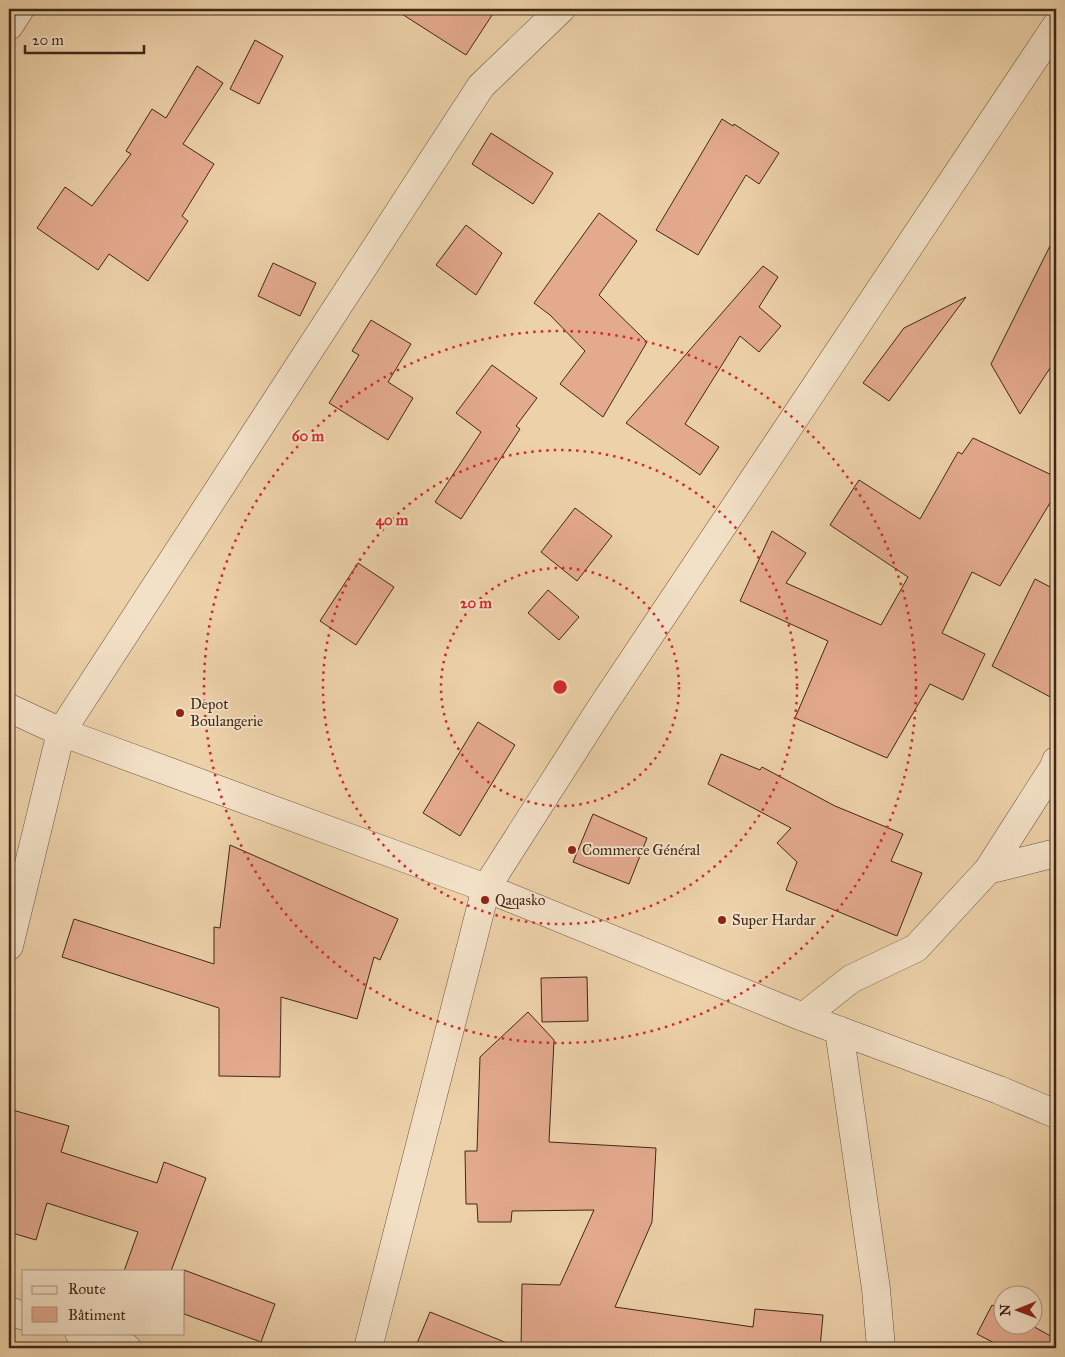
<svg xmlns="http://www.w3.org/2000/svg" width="1065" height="1357" font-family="'IM FELL Great Primer',serif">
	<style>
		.building { fill: #e4aa8e; stroke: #3f2819 }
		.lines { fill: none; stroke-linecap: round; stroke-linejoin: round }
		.minor-casing { stroke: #6a523d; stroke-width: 29 }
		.minor { stroke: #f3e1c7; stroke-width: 28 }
		.ring { fill: none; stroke: #d62828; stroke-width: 2.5; stroke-dasharray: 2.5 5 }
		.poi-dot { fill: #8f2418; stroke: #f3e1c7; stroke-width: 2 }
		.labels { text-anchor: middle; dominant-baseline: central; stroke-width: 4; stroke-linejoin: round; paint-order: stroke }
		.poi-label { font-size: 15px; fill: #3f2819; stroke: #f3e1c7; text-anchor: start }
		.centre { fill: #d62828; stroke: #f3e1c7; stroke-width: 2.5 }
		.ring-label { font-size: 15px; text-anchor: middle; font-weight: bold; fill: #d62828; stroke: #f3e1c7; stroke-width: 4; stroke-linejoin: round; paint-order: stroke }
	</style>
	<rect width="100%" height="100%" fill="#edd1a9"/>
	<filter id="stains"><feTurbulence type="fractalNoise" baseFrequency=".004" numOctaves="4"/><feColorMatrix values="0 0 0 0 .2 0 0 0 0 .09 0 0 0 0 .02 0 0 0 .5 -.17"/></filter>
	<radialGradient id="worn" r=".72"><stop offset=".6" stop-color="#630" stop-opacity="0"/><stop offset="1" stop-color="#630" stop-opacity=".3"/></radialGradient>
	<!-- building -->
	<path class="building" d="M 394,9 L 496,9 L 466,55 Z
		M 255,40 L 283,56 L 259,104 L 230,89 Z
		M 197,66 L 223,83 L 183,144 L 214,164 L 182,216 L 188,221 L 148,281 L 109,254 L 98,270 L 37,228 L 65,187 L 92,206 L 131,154 L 126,151 L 152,109 L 166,118 Z
		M 722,119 L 733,126 L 734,124 L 779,153 L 759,184 L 746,175 L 698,255 L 656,230 Z
		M 491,133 L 553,173 L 533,204 L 472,164 Z
		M 599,213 L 637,241 L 599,295 L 647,342 L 603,417 L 560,384 L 585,351 L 550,315 L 534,303 Z
		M 466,225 L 502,253 L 476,295 L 436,265 Z
		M 1056,234 L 1056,359 L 1020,414 L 991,364 Z
		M 273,263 L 316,283 L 300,316 L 258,296 Z
		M 763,266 L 778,277 L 759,307 L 781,326 L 759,352 L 740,336 L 685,424 L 719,447 L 700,475 L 626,423 Z
		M 966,297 L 889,401 L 863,383 L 904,328 Z
		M 371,320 L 411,344 L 388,382 L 413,398 L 388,440 L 329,403 L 359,355 L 352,351 Z
		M 492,365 L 537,398 L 516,426 L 520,429 L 461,519 L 435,502 L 481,432 L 456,413 Z
		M 973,438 L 1056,477 L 1056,493 L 1000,586 L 972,572 L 942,633 L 985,654 L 963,700 L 930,684 L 887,758 L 795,718 L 828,641 L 740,601 L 772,531 L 806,553 L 786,583 L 881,625 L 908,577 L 830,525 L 859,480 L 920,519 L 958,452 L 962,454 Z
		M 575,508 L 612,536 L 577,581 L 541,552 Z
		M 358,563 L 394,587 L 356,645 L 320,621 Z
		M 1035,579 L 1056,590 L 1056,700 L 992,666 Z
		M 548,590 L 579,617 L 559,640 L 528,613 Z
		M 478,722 L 515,745 L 460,836 L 423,813 Z
		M 721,754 L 760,770 L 762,767 L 835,806 L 903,834 L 891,861 L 922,873 L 897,936 L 786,890 L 797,862 L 777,843 L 791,828 L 708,784 Z
		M 593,814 L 647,838 L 629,884 L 573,862 Z
		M 230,845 L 398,919 L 380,960 L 374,957 L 357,1019 L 281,997 L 280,1077 L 219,1076 L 219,1008 L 62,957 L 74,919 L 214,964 L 214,927 L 220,928 Z
		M 587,977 L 588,1021 L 542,1022 L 541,978 Z
		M 528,1012 L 554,1040 L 549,1142 L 656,1148 L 652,1222 L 615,1307 L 753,1327 L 755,1309 L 823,1315 L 820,1348 L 521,1348 L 522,1284 L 560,1285 L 594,1210 L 512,1211 L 511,1222 L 478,1222 L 477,1204 L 466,1204 L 465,1151 L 477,1151 L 480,1057 Z
		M 9,1109 L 69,1126 L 61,1152 L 157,1183 L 164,1162 L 206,1178 L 171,1271 L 124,1271 L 138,1232 L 47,1203 L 36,1240 L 9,1232 Z
		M 184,1270 L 275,1304 L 261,1342 L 184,1314 Z
		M 992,1305 L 1002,1310 L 1002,1324 L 1029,1324 L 1056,1339 L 1056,1348 L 1004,1348 L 977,1334 Z
		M 430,1312 L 517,1347 L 517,1348 L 415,1348 Z"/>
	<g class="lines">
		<!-- minor casing -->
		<g class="minor-casing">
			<path id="minor" d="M 9,26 L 20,9
				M 9,708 L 61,732 L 486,888 L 803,1017 L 999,1090 L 1056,1114
				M 988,870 L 1056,853
				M 9,946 L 61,732 L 481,86 L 561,9
				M 803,1017 L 851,979 L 916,948 L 988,870 L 1054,767 L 1056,761
				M 839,1030 L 876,1289 L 881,1348
				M 9,1311 L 24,1316
				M 79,1333 L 127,1348
				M 368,1348 L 486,888 L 601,708 L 1056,26"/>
		</g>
		<!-- minor -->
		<use href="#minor" class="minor"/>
	</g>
	<!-- distance rings -->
	<g class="ring">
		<circle cx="560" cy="687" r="119"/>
		<circle cx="560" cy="687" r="237"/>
		<circle cx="560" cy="687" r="356"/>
	</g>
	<!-- markers -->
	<g class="poi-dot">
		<circle cx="180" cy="713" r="5"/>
		<circle cx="572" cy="850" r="5"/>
		<circle cx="485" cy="900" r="5"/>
		<circle cx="722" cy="920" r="5"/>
	</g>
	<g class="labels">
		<!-- poi labels -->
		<g class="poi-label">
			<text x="190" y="704">Depot<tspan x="190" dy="17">Boulangerie</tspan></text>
			<text x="582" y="850">Commerce Général</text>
			<text x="495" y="900">Qaqasko</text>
			<text x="732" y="920">Super Hardar</text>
		</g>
	</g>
	<circle cx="560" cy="687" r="8" class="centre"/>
	<g class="ring-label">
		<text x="308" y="441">60 m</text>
		<text x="392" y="525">40 m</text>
		<text x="476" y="608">20 m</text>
	</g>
	<!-- margin -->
	<rect width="1065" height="1357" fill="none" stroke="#edd1a9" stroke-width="30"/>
	<rect x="10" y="10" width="1045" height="1337" fill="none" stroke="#3f2819" stroke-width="2.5"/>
	<rect x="15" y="15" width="1035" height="1327" fill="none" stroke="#3f2819"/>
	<!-- legend -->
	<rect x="22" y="1270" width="162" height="65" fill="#f3e1c7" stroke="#ab9781"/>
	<rect x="32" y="1286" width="25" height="8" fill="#f3e1c7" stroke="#ab9781"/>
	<text x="68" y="1294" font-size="15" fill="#3f2819">Route</text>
	<rect x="32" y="1307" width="25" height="15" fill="#e4aa8e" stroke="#ab9781"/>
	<text x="68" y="1320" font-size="15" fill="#3f2819">Bâtiment</text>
	<!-- north arrow -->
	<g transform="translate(1018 1310) rotate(269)"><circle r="24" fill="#f3e1c7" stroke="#ab9781"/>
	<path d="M0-4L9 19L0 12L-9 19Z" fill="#8f2418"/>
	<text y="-8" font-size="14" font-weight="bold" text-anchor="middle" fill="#3f2819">N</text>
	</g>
	<!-- scale -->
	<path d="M25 45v8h119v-8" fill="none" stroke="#3f2819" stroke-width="2.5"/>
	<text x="32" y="45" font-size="15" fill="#3f2819" stroke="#f3e1c7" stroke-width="4" paint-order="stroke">20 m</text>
	<rect width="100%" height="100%" filter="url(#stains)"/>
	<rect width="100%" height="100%" fill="url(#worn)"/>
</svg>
